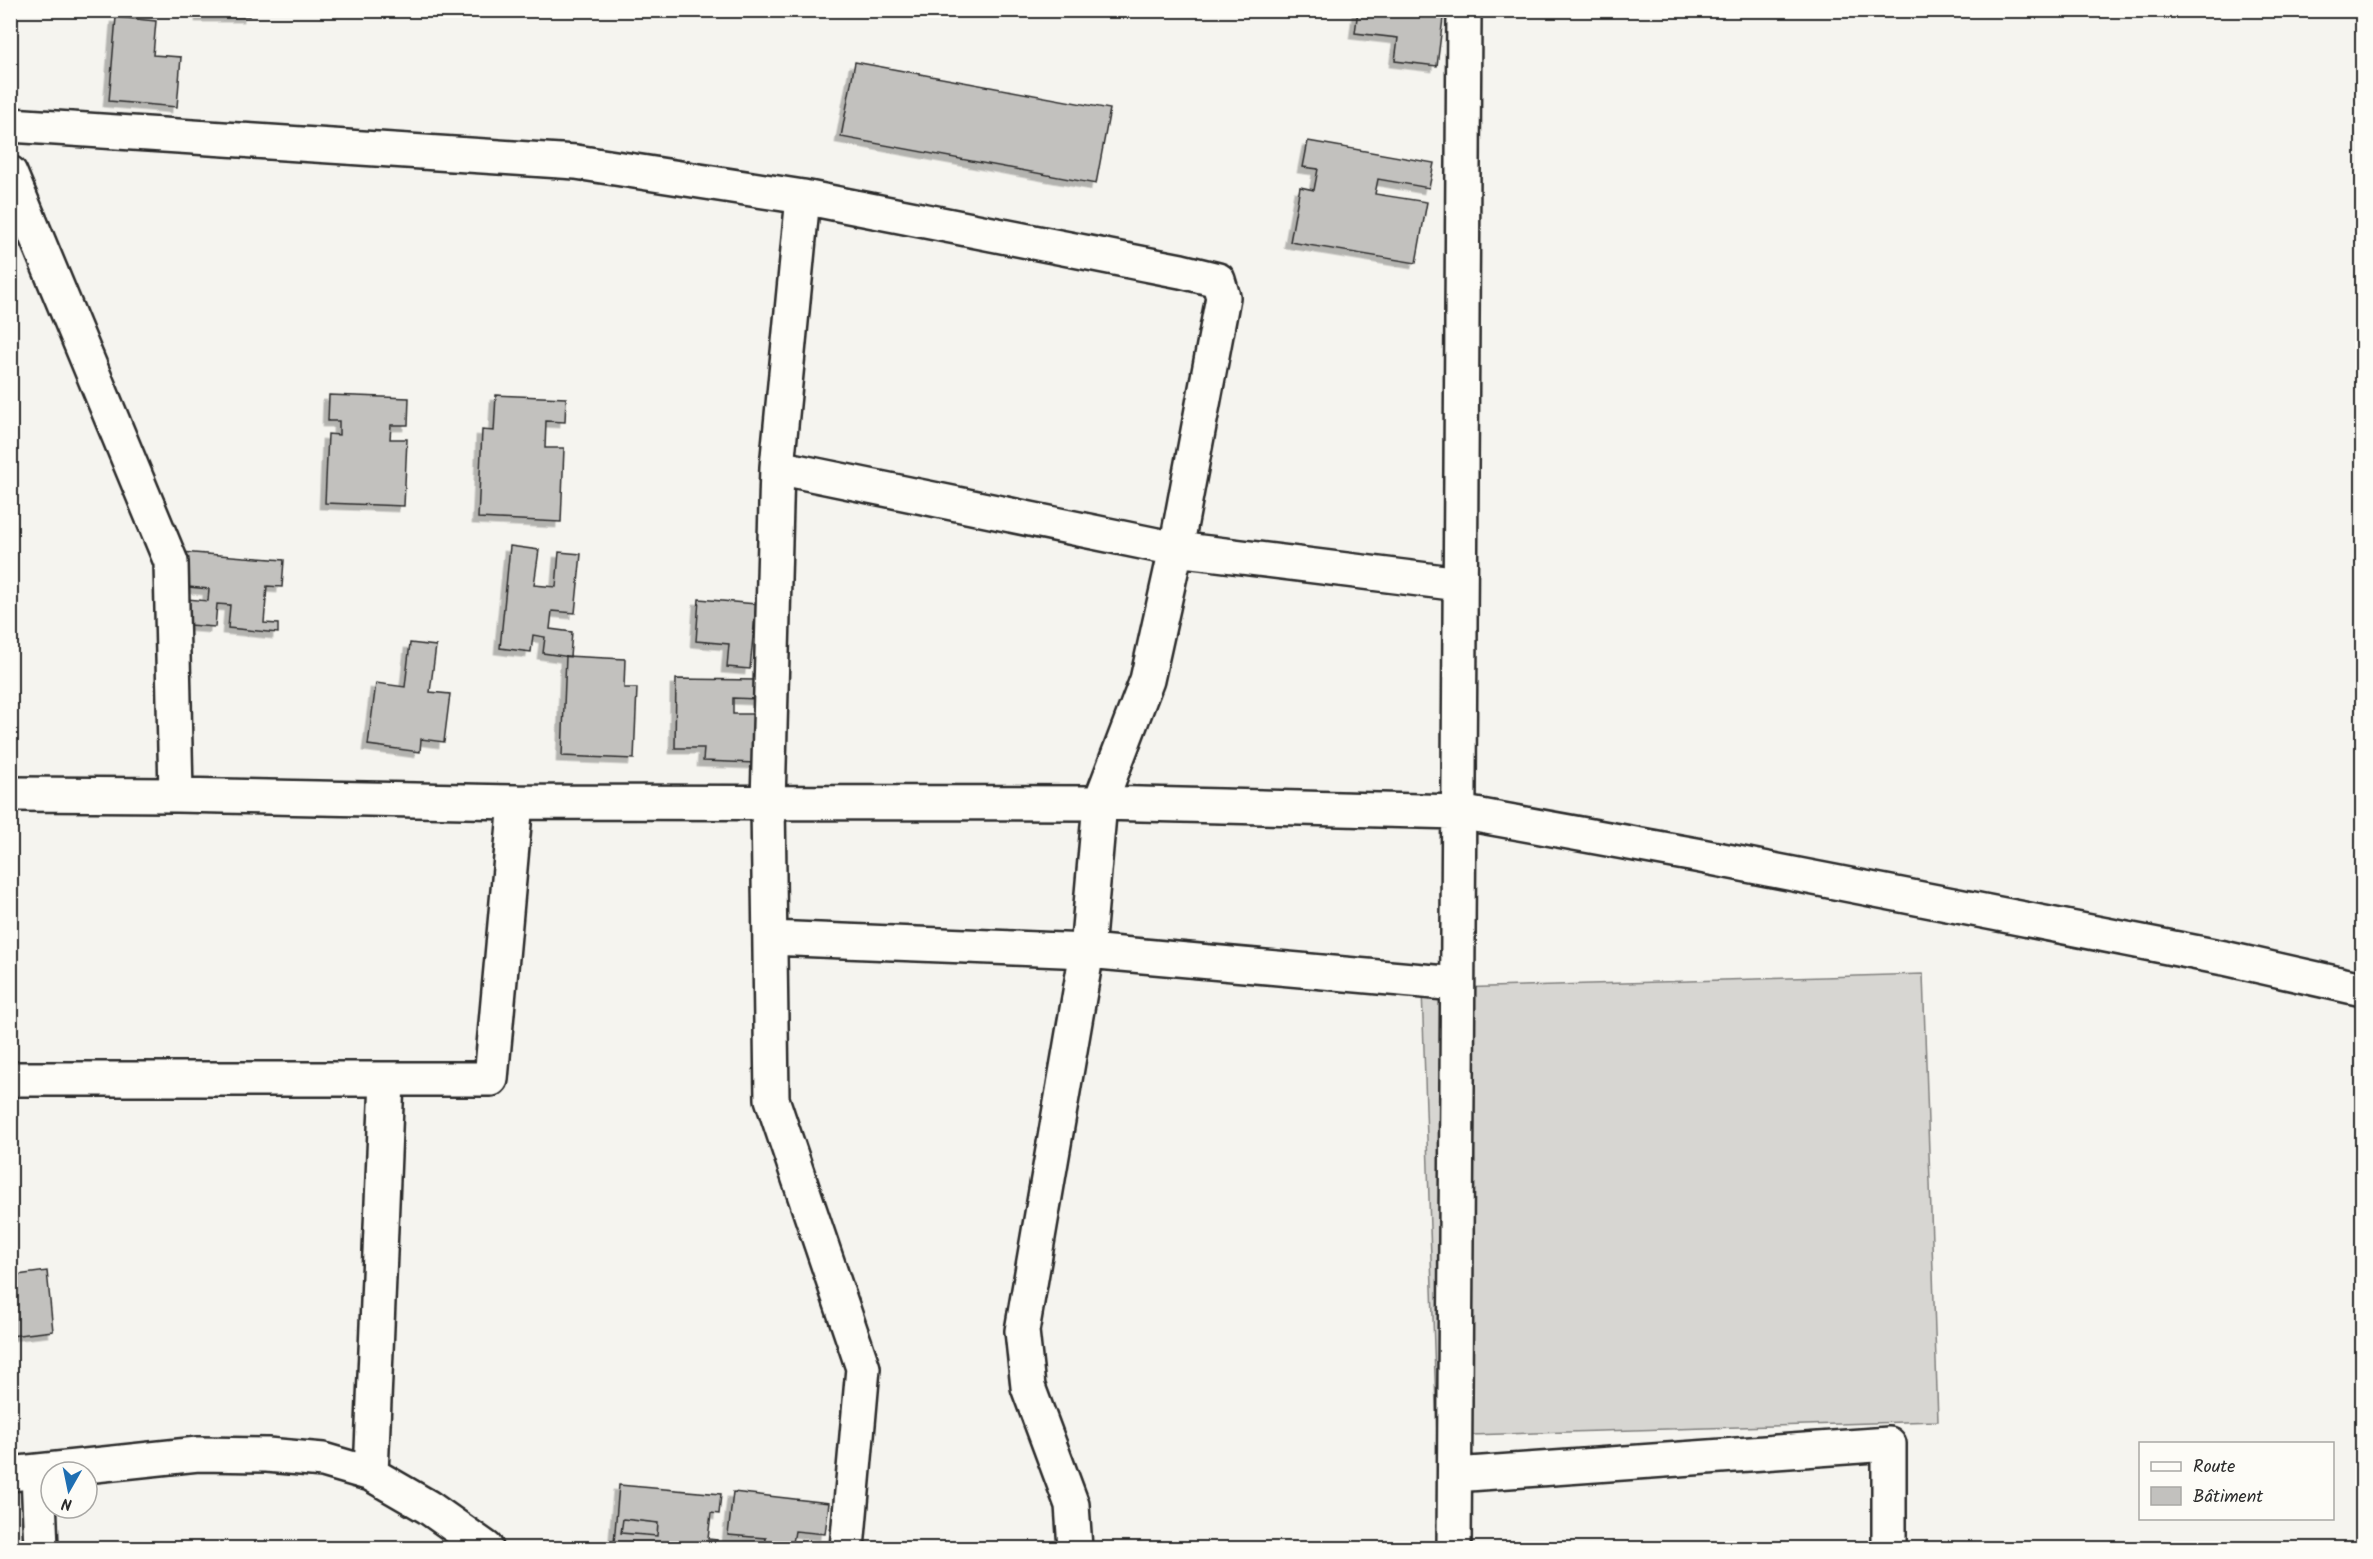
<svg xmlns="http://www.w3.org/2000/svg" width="2373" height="1559" font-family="Kalam,sans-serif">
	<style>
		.pitch { fill: #d7d6d2; stroke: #81807e; stroke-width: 1.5 }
		.building { fill: #c2c1be; stroke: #2b2b2b; stroke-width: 1.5; fill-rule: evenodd; filter: url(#shadow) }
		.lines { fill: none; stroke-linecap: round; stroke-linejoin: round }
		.street-casing { stroke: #2b2b2b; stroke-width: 38 }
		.street { stroke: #fdfcf7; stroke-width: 33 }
	</style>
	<defs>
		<filter id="shadow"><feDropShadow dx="-5.5" dy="5.5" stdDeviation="0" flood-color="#0004"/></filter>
	</defs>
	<rect width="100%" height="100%" fill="#f5f4ef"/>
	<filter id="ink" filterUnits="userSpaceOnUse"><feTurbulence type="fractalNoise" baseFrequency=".0167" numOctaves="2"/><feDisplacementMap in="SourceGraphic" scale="12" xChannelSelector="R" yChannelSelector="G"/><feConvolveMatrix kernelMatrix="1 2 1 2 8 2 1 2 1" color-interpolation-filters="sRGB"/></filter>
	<g filter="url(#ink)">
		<!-- pitch -->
		<path class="pitch" d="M 1923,974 L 1938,1421 L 1437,1436 L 1422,989 Z"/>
		<!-- building -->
		<path class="building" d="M 201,10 L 249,10 L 249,16 L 201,16 Z
			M 1358,10 L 1444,10 L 1437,66 L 1395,61 L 1398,38 L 1355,33 Z
			M 116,17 L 156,21 L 153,55 L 181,57 L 177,107 L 109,101 Z
			M 855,62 L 1110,109 L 1096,184 L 841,137 Z
			M 1308,141 L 1434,163 L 1429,188 L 1378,179 L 1375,194 L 1427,202 L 1416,263 L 1290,242 L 1300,187 L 1314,190 L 1318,169 L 1303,167 Z
			M 329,395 L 409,398 L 408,425 L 391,425 L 390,439 L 407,439 L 404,506 L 325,503 L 328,434 L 339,435 L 339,421 L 328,421 Z
			M 496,395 L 566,398 L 565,422 L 546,421 L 545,448 L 564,448 L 561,522 L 478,518 L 482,430 L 494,431 Z
			M 510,546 L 539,550 L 534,585 L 556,587 L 559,552 L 581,554 L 575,613 L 552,611 L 550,629 L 572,632 L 570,657 L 543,653 L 545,637 L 533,635 L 531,652 L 500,648 Z
			M 181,552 L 284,560 L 282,587 L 267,586 L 264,623 L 278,624 L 278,633 L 228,628 L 230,605 L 217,604 L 215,627 L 175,624 L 177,598 L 208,601 L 209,589 L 178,586 Z
			M 699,599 L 756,604 L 750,669 L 727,667 L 729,644 L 696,641 Z
			M 410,643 L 436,646 L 430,692 L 450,694 L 444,742 L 421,739 L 420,752 L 368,745 L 376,683 L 405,687 Z
			M 566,656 L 625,659 L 624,688 L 637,688 L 634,759 L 562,756 Z
			M 676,679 L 758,680 L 757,699 L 733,698 L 733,714 L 757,714 L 756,763 L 703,761 L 704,748 L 675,748 Z
			M 47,1271 L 53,1331 L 10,1336 L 10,1276 Z
			M 619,1485 L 721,1494 L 719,1514 L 711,1513 L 708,1539 L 717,1540 L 716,1548 L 679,1548 L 614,1543 ZM 623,1519 L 658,1523 L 657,1536 L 621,1533 Z
			M 733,1492 L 829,1503 L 825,1534 L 795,1531 L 793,1543 L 824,1546 L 824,1548 L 765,1548 L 766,1538 L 728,1535 Z
			M 623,1519 L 658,1523 L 657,1536 L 621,1533 Z"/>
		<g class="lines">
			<!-- street casing -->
			<g class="street-casing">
				<path id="street" d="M 10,125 L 576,162 L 803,197 L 1181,271 L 1218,280 L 1223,297 L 1176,549 L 1147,680 L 1100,803 L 1087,951 L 1022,1331 L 1028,1387 L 1072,1505 L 1075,1548
					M 10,173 L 171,562 L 176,795
					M 803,197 L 777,467 L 768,802 L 772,1099 L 863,1368 L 847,1548
					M 777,467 L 1176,549 L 1460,584
					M 10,794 L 176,795 L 516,802 L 1100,803 L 1459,812 L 1696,855 L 2224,958 L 2362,989
					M 770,938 L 1087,951 L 1457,984
					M 10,1079 L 491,1079 L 516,802
					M 38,1473 L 41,1548
					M 10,1474 L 198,1454 L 267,1455 L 323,1460 L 371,1474 L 428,1507 L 486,1548
					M 371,1474 L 387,1080
					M 1455,1475 L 1889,1444 L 1889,1548
					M 1454,1548 L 1464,10"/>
			</g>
			<!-- street -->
			<use href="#street" class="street"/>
		</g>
	</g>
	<!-- margin -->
	<rect width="2373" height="1559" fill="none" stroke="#fdfcf7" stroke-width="36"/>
	<rect x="18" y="18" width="2337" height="1523" fill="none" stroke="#2b2b2b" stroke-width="2" filter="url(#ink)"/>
	<!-- legend -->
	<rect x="2139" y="1442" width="195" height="78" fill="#fdfcf7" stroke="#a9a8a5" stroke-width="1.5"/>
	<rect x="2151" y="1462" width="30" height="9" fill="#fdfcf7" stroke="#a9a8a5" stroke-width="1.5"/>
	<text x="2193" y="1472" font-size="18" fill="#2b2b2b">Route</text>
	<rect x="2151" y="1487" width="30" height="18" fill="#c2c1be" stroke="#a9a8a5" stroke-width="1.5"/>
	<text x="2193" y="1502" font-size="18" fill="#2b2b2b">Bâtiment</text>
	<!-- north arrow -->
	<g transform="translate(69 1490) rotate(189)"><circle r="28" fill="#fdfcf7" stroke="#a9a8a5" stroke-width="1.5"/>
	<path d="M0-4.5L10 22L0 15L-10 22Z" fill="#1f6fb2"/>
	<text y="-9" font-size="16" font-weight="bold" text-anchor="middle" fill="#2b2b2b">N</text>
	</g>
</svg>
